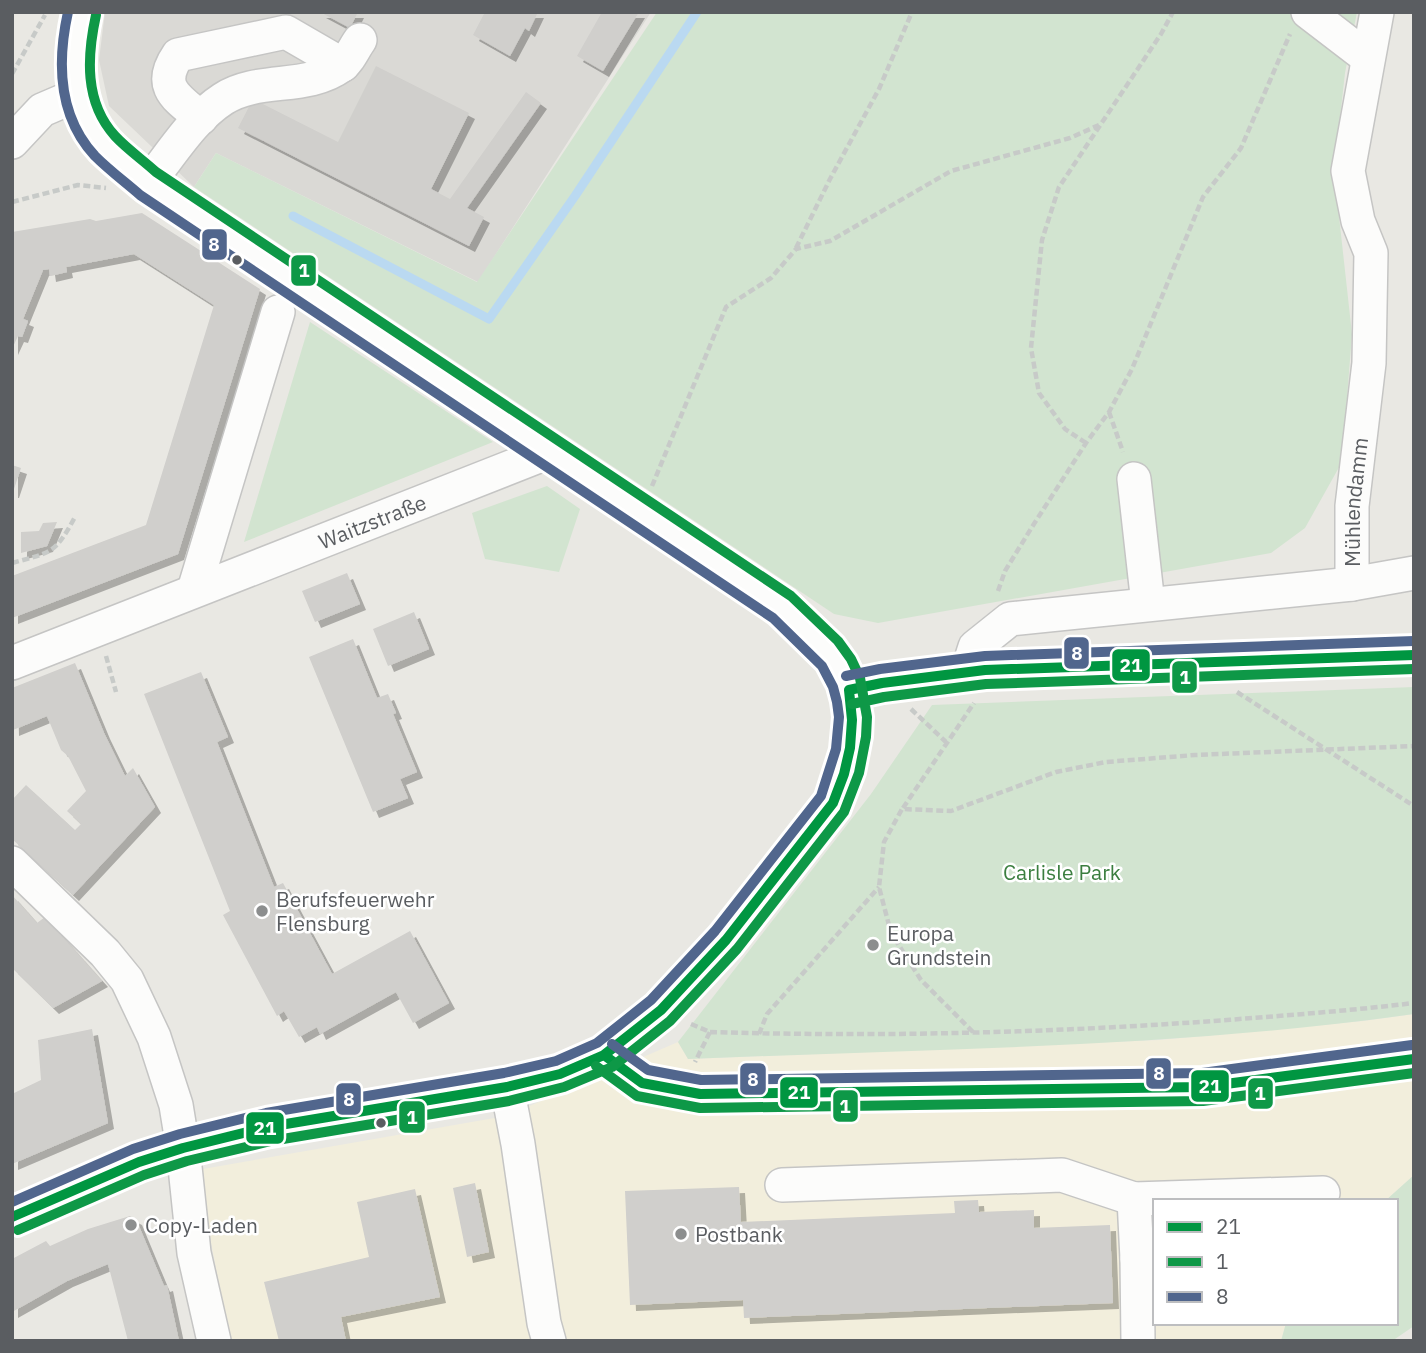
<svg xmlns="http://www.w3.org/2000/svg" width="1426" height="1353" font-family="'IBM Plex Sans',sans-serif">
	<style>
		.commercial { fill: #f2eedc }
		.industrial { fill: #dad9d5 }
		.green { fill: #d2e4d0 }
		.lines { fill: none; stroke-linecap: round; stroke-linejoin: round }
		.stream { stroke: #bad9f1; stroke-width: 9 }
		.building { fill: #d0cfcc; filter: url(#shadow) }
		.minor-casing { stroke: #c5c5c4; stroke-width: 36 }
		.path { stroke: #c7cac8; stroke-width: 4.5; stroke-dasharray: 7 3.5; stroke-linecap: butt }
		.minor { stroke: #fcfcfb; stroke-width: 33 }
		.bus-1-casing { stroke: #fff; stroke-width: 16 }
		.bus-2-casing { stroke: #fff; stroke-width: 16 }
		.bus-3-casing { stroke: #fff; stroke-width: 16 }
		.bus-1 { stroke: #009641; stroke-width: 10 }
		.bus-2 { stroke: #0e9847; stroke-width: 10 }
		.bus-3 { stroke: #51668d; stroke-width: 10 }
		.bus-dot { fill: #5a5d61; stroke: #fff; stroke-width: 2.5 }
		.poi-dot { fill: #8c8e8e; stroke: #fff; stroke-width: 2.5 }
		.labels { text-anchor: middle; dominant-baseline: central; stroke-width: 5; stroke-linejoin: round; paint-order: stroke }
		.street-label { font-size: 21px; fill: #5a5d61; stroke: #fff }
		.park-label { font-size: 21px; fill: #3b7e3f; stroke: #fff }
		.poi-label { font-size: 21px; fill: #5a5d61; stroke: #fff; text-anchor: start }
		.line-badge { stroke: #fff; stroke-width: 2.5 }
		.badge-label { font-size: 19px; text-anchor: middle; font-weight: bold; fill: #fff }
	</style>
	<defs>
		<filter id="shadow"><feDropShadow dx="6" dy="6" stdDeviation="0" flood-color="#0004"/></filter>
	</defs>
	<rect width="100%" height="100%" fill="#e9e8e3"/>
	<!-- commercial -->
	<path class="commercial" d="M 1414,1014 L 1414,1175 L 1385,1201 L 1155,1201 L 1155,1323 L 1286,1323 L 1281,1341 L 230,1341 L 197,1170 L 506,1116 L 678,1042 L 688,1059 L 1160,1040 L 1363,1021 Z"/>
	<!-- industrial -->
	<path class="industrial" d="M 105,12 L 651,12 L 478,282 L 216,153 L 194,187 L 109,106 L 99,60 Z"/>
	<!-- green -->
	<path class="green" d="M 657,12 L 1357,12 L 1345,73 L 1334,171 L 1352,334 L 1342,462 L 1305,528 L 1271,553 L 878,623 L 834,614 L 194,187 L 216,153 L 477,282 Z
		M 310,322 L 493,442 L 244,542 Z
		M 547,486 L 580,509 L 559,572 L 485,559 L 472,513 Z
		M 1414,687 L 1414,1014 C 1174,1048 930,1049 688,1059 L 678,1042 L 871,794 L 932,705 Z
		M 1414,1175 L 1414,1326 L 1392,1341 L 1281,1341 L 1286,1323 L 1396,1323 L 1396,1201 L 1385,1201 Z"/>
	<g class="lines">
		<!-- stream -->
		<path class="stream" d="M 293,216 L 489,319 L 575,196 L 697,12"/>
	</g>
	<!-- building -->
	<path class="building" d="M 320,12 L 358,12 L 350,28 Z
		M 485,12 L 538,12 L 529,31 L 525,28 L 510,56 L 473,35 Z
		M 602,12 L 639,12 L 603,71 L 577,56 Z
		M 376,66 L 469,113 L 431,189 L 450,199 L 526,92 L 541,103 L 467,208 L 484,217 L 469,246 L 238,128 L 253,99 L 338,142 Z
		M 142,213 L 260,289 L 178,554 L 12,618 L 12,576 L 146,525 L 214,305 L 134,254 L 66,267 L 67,272 L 50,276 L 49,269 L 43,270 L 23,319 L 28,321 L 22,337 L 18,336 L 12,349 L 12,232 L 90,219 L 96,221 Z
		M 12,465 L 21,468 L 13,492 L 12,492 Z
		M 57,522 L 47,546 L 21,553 L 21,532 L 39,531 L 43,523 Z
		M 347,573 L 360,604 L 315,622 L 302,591 Z
		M 414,612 L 429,649 L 388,666 L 373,629 Z
		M 353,639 L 377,698 L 388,694 L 396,713 L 393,714 L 417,772 L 400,779 L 408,798 L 373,812 L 309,657 Z
		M 75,663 L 104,733 L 125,776 L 133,768 L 155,807 L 73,895 L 12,839 L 12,800 L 26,785 L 75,830 L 81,824 L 67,811 L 86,791 L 68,756 L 61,750 L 47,716 L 13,730 L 12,688 Z
		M 201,672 L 228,737 L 217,742 L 274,887 L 283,883 L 332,974 L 410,931 L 449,1003 L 413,1023 L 396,992 L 320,1034 L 317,1027 L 299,1037 L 284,1011 L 277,1016 L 223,915 L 230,911 L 144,694 Z
		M 12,895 L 37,923 L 45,917 L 102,981 L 53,1008 L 12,968 Z
		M 92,1029 L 108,1123 L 12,1164 L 12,1094 L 41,1080 L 38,1040 Z
		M 475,1183 L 489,1252 L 467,1257 L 453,1188 Z
		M 739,1187 L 741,1222 L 955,1213 L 954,1201 L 978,1200 L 979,1212 L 1034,1210 L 1034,1228 L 1110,1225 L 1113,1303 L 744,1318 L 743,1300 L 630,1305 L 625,1191 Z
		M 415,1189 L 440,1297 L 341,1317 L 346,1341 L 279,1341 L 264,1282 L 369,1257 L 357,1202 Z
		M 130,1216 L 136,1219 L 164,1286 L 167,1285 L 179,1341 L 128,1341 L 108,1264 L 67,1281 L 12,1312 L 12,1259 L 46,1241 L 50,1246 L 88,1229 Z"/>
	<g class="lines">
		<!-- minor casing -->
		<g class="minor-casing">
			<g id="minor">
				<path d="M 1308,12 L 1368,58"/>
				<path d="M 201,118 C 177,98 156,87 178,55 L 286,32 L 343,65"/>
				<path d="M 12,142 L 42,110 L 77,95"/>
				<path d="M 148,183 C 171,155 192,119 223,99 C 258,76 307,91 341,66 C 349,61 354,48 360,40"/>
				<path d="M 1134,479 L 1148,604"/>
				<path id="s1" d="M 1352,584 L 1352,506 L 1369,363 L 1371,253 L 1358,221 L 1348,171 L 1377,12"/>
				<path d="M 194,590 L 278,312"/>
				<path id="s2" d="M 12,663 L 549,452"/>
				<path d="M 967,672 L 975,647 L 1010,619 L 1352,584 L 1414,573"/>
				<path d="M 849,690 L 882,683 L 985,670 L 1414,655"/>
				<path d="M 12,863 L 105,953 L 127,980 L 154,1037 L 176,1105 L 183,1148 L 194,1253 L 214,1341"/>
				<path d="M 604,1055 L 642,1083 L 700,1094 L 1203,1087 L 1414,1059"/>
				<path d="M 507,1087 L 518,1144 L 544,1323 L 549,1341"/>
				<path d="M 782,1185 L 1062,1175 L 1134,1199"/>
				<path d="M 12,1217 L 139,1162 L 183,1148 L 268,1127 L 507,1087 L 560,1074 L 604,1055 L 661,1010 L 726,940 L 833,803 C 852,760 864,709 839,666 C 825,643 801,625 782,607 L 148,183 C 130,167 105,151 93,130 C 70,92 72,54 82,12"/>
				<path d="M 1137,1259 L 1134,1199 L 1323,1193"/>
				<path d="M 1138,1341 L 1137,1259 L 1155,1259"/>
			</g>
		</g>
		<!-- path -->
		<path class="path" d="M 12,74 L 45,15
			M 12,202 L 78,185 L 106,188
			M 796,248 L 830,179 L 879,89 L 912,12
			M 1109,412 L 1123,452
			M 1086,443 L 1065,429 L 1039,393 L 1031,348 L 1042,240 L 1059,187 L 1161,34 L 1173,12
			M 652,486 L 726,307 L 771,278 L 796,249 L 830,241 L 951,171 L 1070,138 L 1099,125
			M 12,563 C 52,552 55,554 75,517
			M 998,591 L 1005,571 L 1032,527 L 1086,443 L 1109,412 L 1132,369 L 1203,197 L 1241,148 L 1290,34
			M 106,656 L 116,692
			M 1237,692 L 1414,806
			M 911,709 L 946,742
			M 903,808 L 974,703
			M 691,1024 L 710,1032 L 695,1062
			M 710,1032 C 877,1037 1046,1033 1213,1021 C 1280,1016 1347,1011 1414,1003
			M 973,1032 L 921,980 L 891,933 L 879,887 L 884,842 L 902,809 L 951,811 L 1056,772 L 1106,762 L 1195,755 L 1414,746
			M 759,1034 L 767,1014 L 879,887"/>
		<!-- minor -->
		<use href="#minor" class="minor"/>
		<!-- bus-1 casing -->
		<g class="bus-1-casing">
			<path id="bus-1" d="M 849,690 L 882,683 L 985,670 L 1414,655
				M 604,1055 L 642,1083 L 700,1094 L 1203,1087 L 1414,1059
				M 12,1217 L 139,1162 L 183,1148 L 268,1127 L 507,1087 L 560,1074 L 604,1055 L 661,1010 L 726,940 L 833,803 L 844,774 L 850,748 L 852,720 L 849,690"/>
		</g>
		<!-- bus-2 casing -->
		<g class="bus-2-casing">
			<path id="bus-2" d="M 852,704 L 884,697 L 986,684 L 1414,669
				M 596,1066 L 637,1096 L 700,1108 L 1203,1101 L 1414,1073
				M 18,1230 L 144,1175 L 187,1161 L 271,1141 L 509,1101 L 564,1087 L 612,1067 L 670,1021 L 737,949 L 844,812 L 859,773 L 866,737 L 867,717 L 860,678 L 851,659 L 838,641 L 791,596 L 156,172 C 143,160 127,149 115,136 C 84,102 87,56 96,15"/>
		</g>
		<!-- bus-3 casing -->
		<g class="bus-3-casing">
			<path id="bus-3" d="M 846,676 L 880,669 L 985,656 L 1414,641
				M 612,1044 L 648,1070 L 701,1080 L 1202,1073 L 1412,1045
				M 12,1202 L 133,1149 L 180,1134 L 266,1113 L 504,1073 L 556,1061 L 597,1043 L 651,1000 L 715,931 L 821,796 L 836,749 L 839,717 L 837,702 L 833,687 L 822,666 L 773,618 L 140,195 C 125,182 109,170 95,156 C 58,116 57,62 68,12"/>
		</g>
		<!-- bus-1 -->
		<use href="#bus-1" class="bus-1"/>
		<!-- bus-2 -->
		<use href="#bus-2" class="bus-2"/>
		<!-- bus-3 -->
		<use href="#bus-3" class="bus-3"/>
	</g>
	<!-- markers -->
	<g class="bus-dot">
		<circle cx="237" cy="260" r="6"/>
		<circle cx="381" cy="1123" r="6"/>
	</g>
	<g class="poi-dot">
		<circle cx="262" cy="911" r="7"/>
		<circle cx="873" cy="945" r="7"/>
		<circle cx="131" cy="1225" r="7"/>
		<circle cx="681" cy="1234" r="7"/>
	</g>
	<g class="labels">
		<!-- street labels -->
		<g class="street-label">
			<text stroke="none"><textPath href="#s1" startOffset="82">Mühlendamm</textPath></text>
			<text stroke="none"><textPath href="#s2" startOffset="387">Waitzstraße</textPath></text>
		</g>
		<!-- park labels -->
		<g class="park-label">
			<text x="1062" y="872">Carlisle Park</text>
		</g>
		<!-- poi labels -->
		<g class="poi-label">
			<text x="276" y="899">Berufsfeuerwehr<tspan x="276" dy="24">Flensburg</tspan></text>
			<text x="887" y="933">Europa<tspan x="887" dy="24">Grundstein</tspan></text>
			<text x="145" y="1225">Copy-Laden</text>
			<text x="695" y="1234">Postbank</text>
		</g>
	</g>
	<g class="line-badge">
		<rect x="201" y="228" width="27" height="33" rx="7" fill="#51668d"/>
		<rect x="290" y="254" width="27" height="33" rx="7" fill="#0e9847"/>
		<rect x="1063" y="636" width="27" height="34" rx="7" fill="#51668d"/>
		<rect x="1111" y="648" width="40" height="34" rx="7" fill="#009641"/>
		<rect x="1171" y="660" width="27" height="34" rx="7" fill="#0e9847"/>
		<rect x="1145" y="1057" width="27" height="33" rx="7" fill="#51668d"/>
		<rect x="739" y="1062" width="28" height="34" rx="7" fill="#51668d"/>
		<rect x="1190" y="1069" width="40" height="34" rx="7" fill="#009641"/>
		<rect x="779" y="1076" width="40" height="33" rx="7" fill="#009641"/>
		<rect x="1247" y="1077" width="27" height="33" rx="7" fill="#0e9847"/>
		<rect x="335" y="1082" width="27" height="34" rx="7" fill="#51668d"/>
		<rect x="832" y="1089" width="27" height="34" rx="7" fill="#0e9847"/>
		<rect x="398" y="1100" width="28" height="34" rx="7" fill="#0e9847"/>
		<rect x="245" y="1111" width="40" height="34" rx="7" fill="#009641"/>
	</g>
	<g class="badge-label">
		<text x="214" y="251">8</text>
		<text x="304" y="277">1</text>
		<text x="1077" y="660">8</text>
		<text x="1131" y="672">21</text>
		<text x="1185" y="684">1</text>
		<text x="1159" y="1080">8</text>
		<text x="753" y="1086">8</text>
		<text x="1210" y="1093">21</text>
		<text x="799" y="1099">21</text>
		<text x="1260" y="1100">1</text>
		<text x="349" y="1106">8</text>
		<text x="845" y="1113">1</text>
		<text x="412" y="1124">1</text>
		<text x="265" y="1135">21</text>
	</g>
	<!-- border -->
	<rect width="1426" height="1353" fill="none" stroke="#5a5d61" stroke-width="28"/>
	<!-- legend -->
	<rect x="1153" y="1199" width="245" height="126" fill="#ffffff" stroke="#bdbec0" stroke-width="2"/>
	<rect x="1167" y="1222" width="35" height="10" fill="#009641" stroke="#bdbec0" stroke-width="2"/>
	<text x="1216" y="1234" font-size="21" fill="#5a5d61">21</text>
	<rect x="1167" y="1257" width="35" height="10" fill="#0e9847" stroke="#bdbec0" stroke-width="2"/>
	<text x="1216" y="1269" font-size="21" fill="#5a5d61">1</text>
	<rect x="1167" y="1292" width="35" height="10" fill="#51668d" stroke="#bdbec0" stroke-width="2"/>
	<text x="1216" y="1304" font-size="21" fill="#5a5d61">8</text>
</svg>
